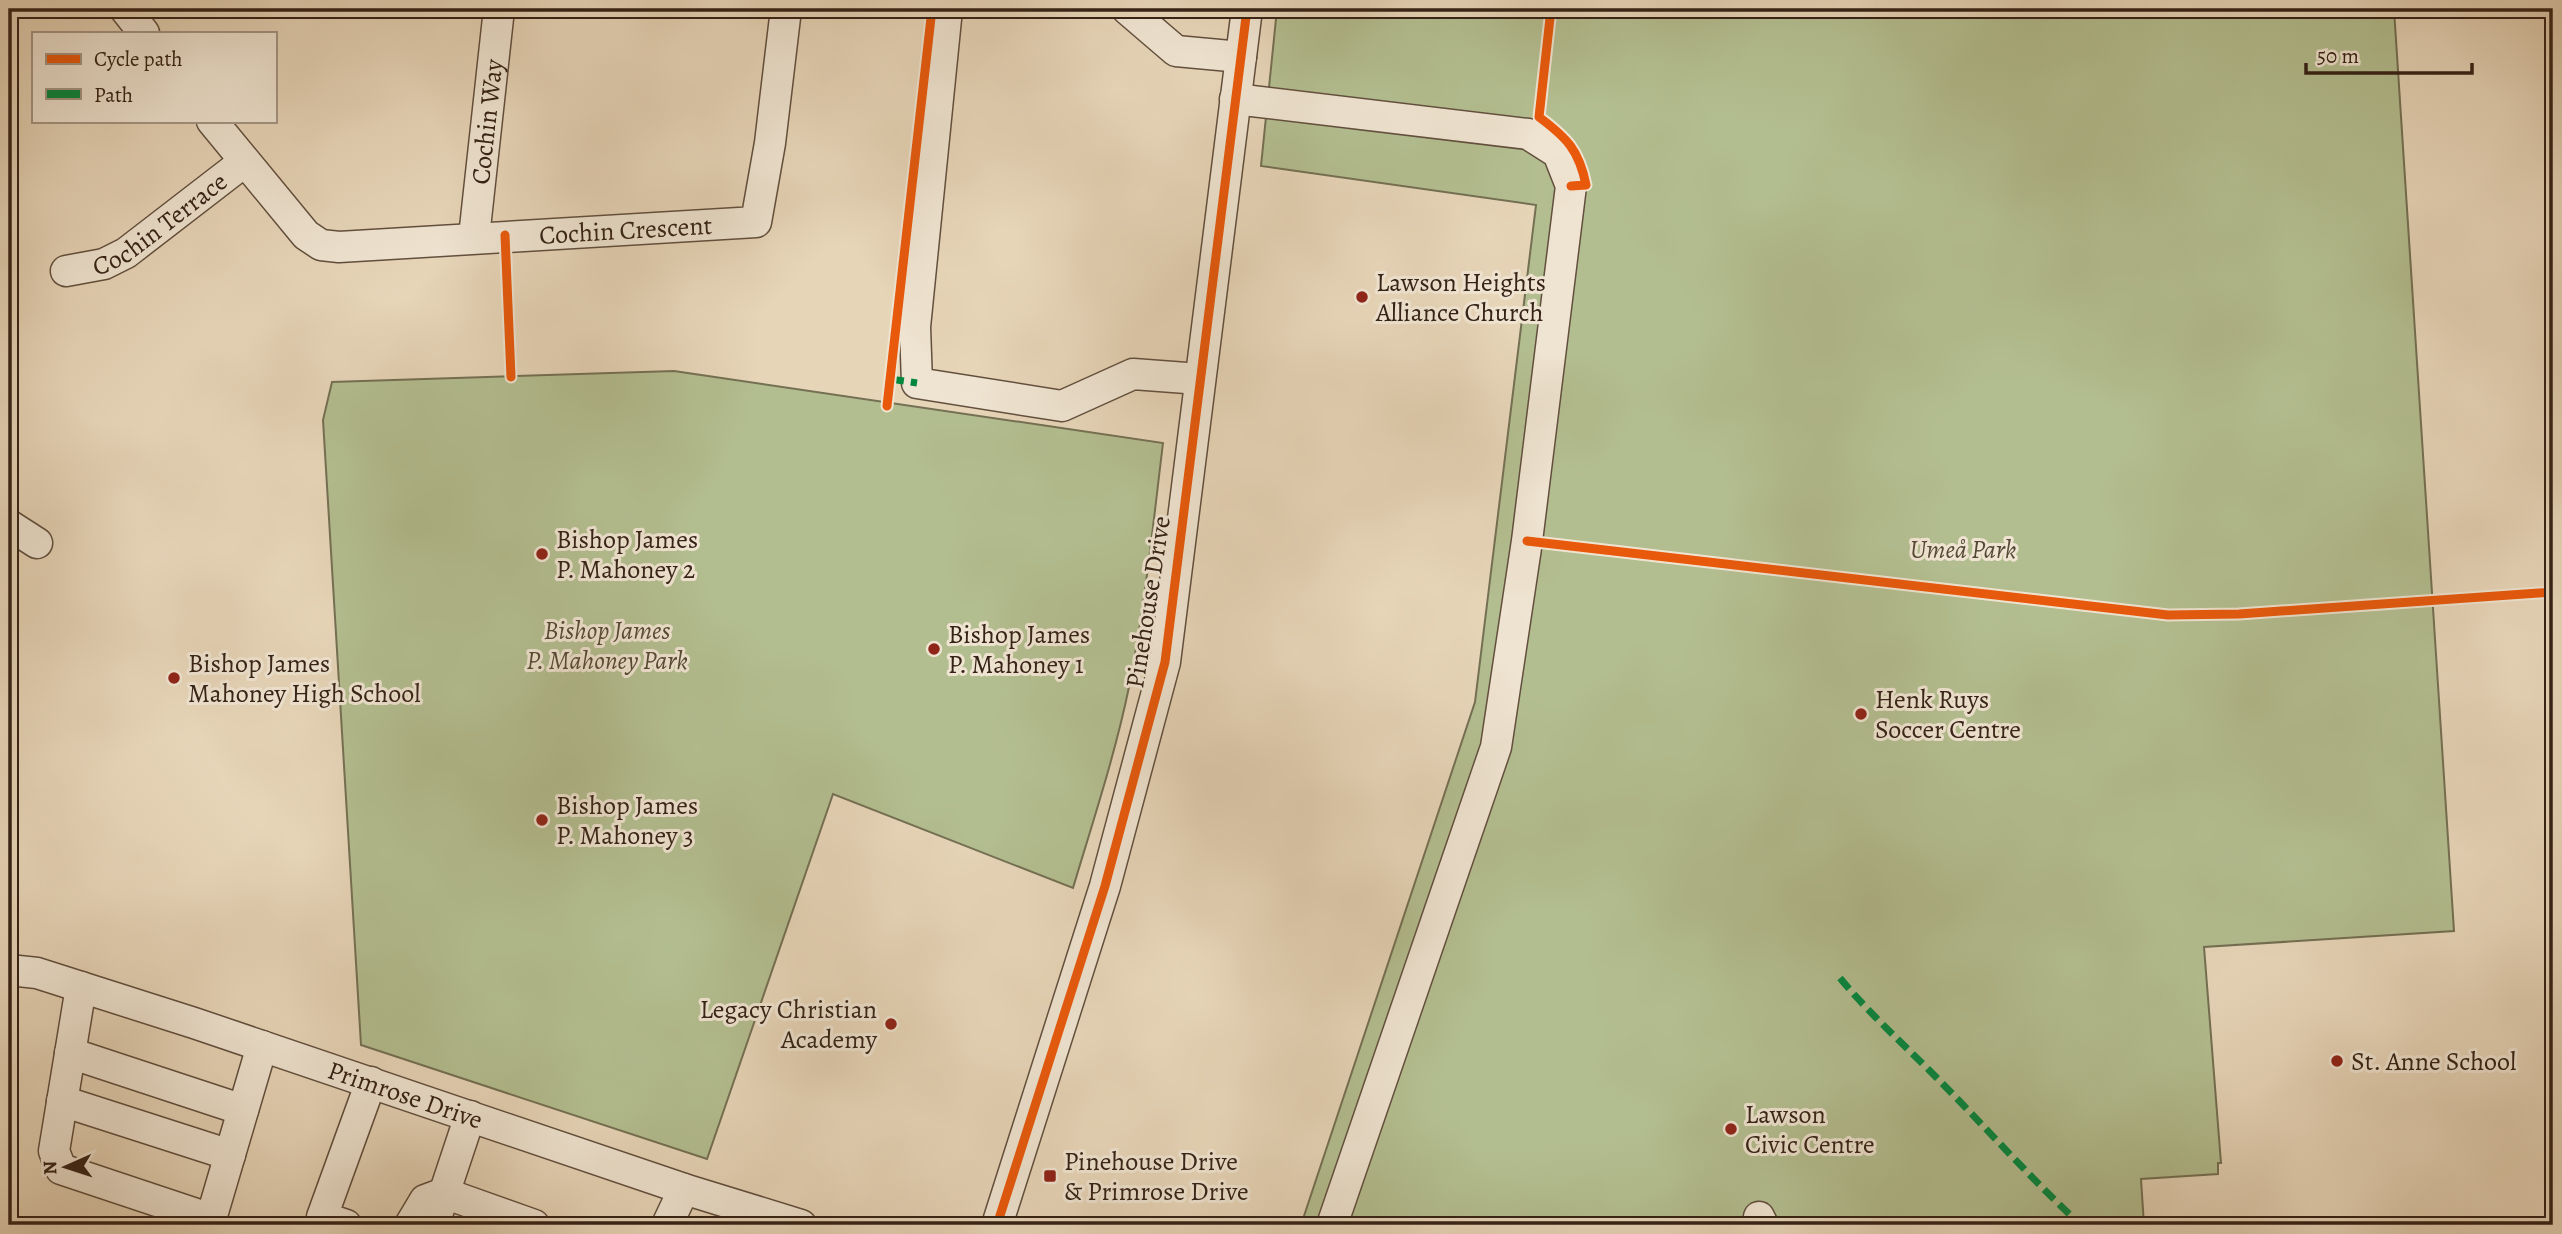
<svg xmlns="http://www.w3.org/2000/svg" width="2562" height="1234" font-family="Alegreya,serif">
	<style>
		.green { fill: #b3be90; stroke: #747053; stroke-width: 2 }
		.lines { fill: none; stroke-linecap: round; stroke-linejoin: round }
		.minor-casing { stroke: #624f3e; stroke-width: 33 }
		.minor { stroke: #efe4d1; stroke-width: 30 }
		.quiet { stroke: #00873e; stroke-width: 7; stroke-dasharray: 14 7; stroke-linecap: butt }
		.cycleway-casing { stroke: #efe4d1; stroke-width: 13 }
		.cycleway { stroke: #e8590c; stroke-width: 9 }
		.poi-dot { fill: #8f2418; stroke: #efe4d1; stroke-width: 2.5 }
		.labels { text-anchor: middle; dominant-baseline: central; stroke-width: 6; stroke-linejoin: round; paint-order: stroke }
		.street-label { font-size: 26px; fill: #352216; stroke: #efe4d1 }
		.poi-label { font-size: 26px; fill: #352216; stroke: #efe4d1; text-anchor: start }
		.park-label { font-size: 26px; font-style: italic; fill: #544934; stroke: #efe4d1 }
	</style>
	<rect width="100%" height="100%" fill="#e7d5b8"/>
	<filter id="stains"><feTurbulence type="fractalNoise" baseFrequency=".00286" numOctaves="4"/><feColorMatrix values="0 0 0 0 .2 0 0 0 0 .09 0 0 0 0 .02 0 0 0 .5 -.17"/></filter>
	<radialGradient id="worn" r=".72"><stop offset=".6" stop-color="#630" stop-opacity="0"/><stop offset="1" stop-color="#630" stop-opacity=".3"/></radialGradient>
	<!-- green -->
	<path class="green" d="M 1277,9 L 2394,9 L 2454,931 L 2204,947 L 2221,1163 L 2218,1163 L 2218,1174 L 2141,1179 L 2144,1225 L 1301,1225 L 1475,702 L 1536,205 L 1261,166 Z
		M 674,371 L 1163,443 C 1153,525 1145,606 1129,687 C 1115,755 1093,821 1073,888 L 833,794 L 707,1159 L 361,1045 L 323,420 L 332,382 Z"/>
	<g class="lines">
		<!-- minor casing -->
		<g class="minor-casing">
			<g id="minor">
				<path d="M 125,9 L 144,33"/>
				<path d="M 947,9 L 915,327 L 917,383 L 1062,406 L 1133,374 L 1200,379"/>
				<path d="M 1127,9 L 1176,51 L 1241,57"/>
				<path d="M 1235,99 L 1528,134 L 1558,153 L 1571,186 L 1527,541 L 1496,747 L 1332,1225"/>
				<path id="s1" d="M 212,121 L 306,235 L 321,245 L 339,247 L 756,222 L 770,143 L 786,9"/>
				<path id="s2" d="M 474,237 L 499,9"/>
				<path id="s3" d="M 66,271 L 104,264 L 126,253 L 244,162"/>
				<path d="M 9,525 L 37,543"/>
				<path id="s4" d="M 9,970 L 37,973 L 194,1023 L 684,1189 L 801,1225"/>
				<path d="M 81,987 L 54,1151 L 61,1169 L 211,1219 L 262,1046"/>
				<path d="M 70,1053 L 243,1110"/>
				<path d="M 62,1101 L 230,1155"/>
				<path d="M 438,1212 L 470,1116"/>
				<path d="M 1759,1217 L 1763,1225"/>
				<path d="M 346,1225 L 322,1217 L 371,1082"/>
				<path d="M 410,1225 L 425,1200 L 444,1193 L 534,1225"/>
				<path d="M 667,1225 L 684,1189"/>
				<path d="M 997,1225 L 1105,886 L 1165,662 L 1247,9"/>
			</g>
		</g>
		<!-- minor -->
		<use href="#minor" class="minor"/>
		<!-- quiet -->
		<path class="quiet" d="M 890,379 L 917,383
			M 1840,978 C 1868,1012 1899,1040 1930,1071 C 1981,1122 2028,1176 2081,1225"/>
		<!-- cycleway casing -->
		<g class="cycleway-casing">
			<path id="cycleway" d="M 1551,9 L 1539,117 C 1567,138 1579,150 1586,185 L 1571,186
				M 505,235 L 511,377
				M 887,406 L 932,9
				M 1527,541 L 2168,615 L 2239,614 L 2553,592
				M 997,1225 L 1105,886 L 1165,662 L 1247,9"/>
		</g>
		<!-- cycleway -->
		<use href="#cycleway" class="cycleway"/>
	</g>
	<!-- markers -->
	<g class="poi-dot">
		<circle cx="1362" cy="297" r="7"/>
		<circle cx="542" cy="554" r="7"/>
		<circle cx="934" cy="649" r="7"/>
		<circle cx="174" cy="678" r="7"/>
		<circle cx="1861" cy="714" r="7"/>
		<circle cx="542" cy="820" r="7"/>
		<circle cx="891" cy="1024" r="7"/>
		<circle cx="2337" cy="1061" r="7"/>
		<circle cx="1731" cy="1129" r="7"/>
		<rect x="1043" y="1169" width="14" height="14" rx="3.5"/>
	</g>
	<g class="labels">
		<!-- street labels -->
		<g class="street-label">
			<text stroke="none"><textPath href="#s2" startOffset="116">Cochin Way</textPath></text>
			<text stroke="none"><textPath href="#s3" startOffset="107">Cochin Terrace</textPath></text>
			<text stroke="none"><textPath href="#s1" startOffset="471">Cochin Crescent</textPath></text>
			<text transform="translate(1148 602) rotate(-81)">Pinehouse Drive</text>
			<text stroke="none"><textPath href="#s4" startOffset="416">Primrose Drive</textPath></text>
		</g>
		<!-- poi labels -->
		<g class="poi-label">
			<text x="1376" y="282">Lawson Heights<tspan x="1376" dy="30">Alliance Church</tspan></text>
			<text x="556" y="539">Bishop James<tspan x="556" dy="30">P. Mahoney 2</tspan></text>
			<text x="948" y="634">Bishop James<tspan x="948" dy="30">P. Mahoney 1</tspan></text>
			<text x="188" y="663">Bishop James<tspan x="188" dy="30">Mahoney High School</tspan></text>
			<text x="1875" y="699">Henk Ruys<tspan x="1875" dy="30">Soccer Centre</tspan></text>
			<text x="556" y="805">Bishop James<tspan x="556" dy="30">P. Mahoney 3</tspan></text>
			<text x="877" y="1009" text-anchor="end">Legacy Christian<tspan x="877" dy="30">Academy</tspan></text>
			<text x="2351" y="1061">St. Anne School</text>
			<text x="1745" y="1114">Lawson<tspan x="1745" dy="30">Civic Centre</tspan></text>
			<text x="1064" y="1161">Pinehouse Drive<tspan x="1064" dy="30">&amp; Primrose Drive</tspan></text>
		</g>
		<!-- park labels -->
		<g class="park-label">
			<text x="1963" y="549">Umeå Park</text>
			<text x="607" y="630">Bishop James<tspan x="607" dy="30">P. Mahoney Park</tspan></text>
		</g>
	</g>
	<!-- margin -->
	<rect width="2562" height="1234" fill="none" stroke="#e7d5b8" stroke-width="35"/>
	<rect x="10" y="10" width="2541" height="1213" fill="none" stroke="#352216" stroke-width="3.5"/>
	<rect x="18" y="18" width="2527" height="1199" fill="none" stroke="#352216" stroke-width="2"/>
	<!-- legend -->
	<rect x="32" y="32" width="245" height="91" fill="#efe4d1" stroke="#a59686" stroke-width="2"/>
	<rect x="46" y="54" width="35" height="10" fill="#e8590c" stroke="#a59686" stroke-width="2"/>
	<text x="94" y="66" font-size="21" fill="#352216">Cycle path</text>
	<rect x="46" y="89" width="35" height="10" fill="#00873e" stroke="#a59686" stroke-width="2"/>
	<text x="94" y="102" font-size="21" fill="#352216">Path</text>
	<!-- north arrow -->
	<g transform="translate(66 1167) rotate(267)" stroke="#efe4d1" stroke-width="5" paint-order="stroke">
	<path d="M0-5L12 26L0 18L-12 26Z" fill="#352216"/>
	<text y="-10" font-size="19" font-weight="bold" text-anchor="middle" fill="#352216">N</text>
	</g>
	<!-- scale -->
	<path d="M2306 63v10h166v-10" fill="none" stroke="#352216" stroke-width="3.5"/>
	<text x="2317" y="63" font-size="21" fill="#352216" stroke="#efe4d1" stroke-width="5" paint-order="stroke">50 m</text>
	<rect width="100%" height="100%" filter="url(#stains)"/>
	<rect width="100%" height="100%" fill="url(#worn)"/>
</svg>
